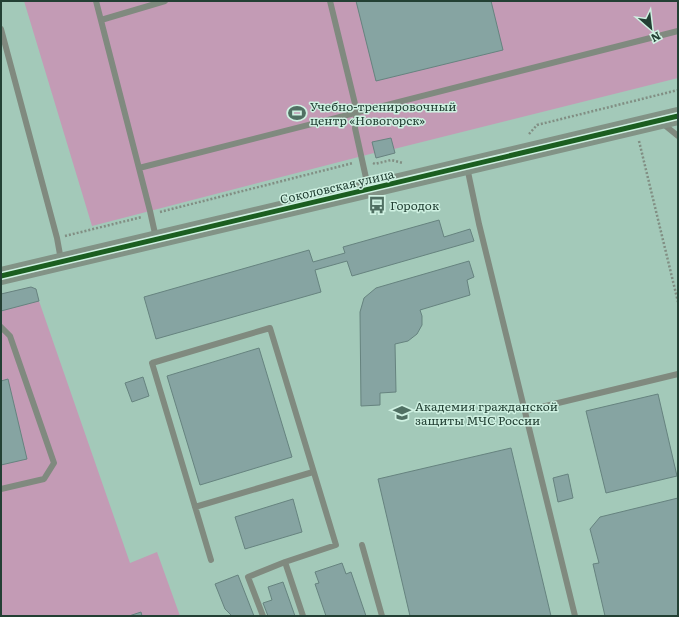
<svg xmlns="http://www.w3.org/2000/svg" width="679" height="617" font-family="Literata,serif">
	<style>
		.green { fill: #c39bb5 }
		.building { fill: #86a4a2; stroke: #66837f }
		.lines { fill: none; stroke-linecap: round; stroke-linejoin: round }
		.path { stroke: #818e83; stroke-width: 2.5; stroke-dasharray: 2 2; stroke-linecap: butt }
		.lane { stroke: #808a7f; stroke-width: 6 }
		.secondary { stroke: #829386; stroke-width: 18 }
		.cycleway-casing { stroke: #cff1e2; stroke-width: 8 }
		.cycleway { stroke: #1b5e20; stroke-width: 5 }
		.labels { text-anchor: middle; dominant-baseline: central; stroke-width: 3; stroke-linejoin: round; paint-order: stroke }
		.poi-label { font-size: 12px; fill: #234034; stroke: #cff1e2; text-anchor: start }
		.street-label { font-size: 12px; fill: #234034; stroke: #cff1e2 }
	</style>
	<rect width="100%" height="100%" fill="#a3c9b9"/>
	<!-- green -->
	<path class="green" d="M 24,1 L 678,1 L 678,78 L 394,149 L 395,153 L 376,158 L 374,153 L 150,211 L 92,226 Z
		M 31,287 L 36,289 L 39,301 L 130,563 L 157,552 L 180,616 L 1,616 L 1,294 Z"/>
	<!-- building -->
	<path class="building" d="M 356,1 L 491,1 L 503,50 L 376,81 Z
		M 391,138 L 395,153 L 376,158 L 372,142 Z
		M 439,220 L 444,237 L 470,229 L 474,241 L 352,276 L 347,261 L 315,270 L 321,292 L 156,339 L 144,297 L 309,250 L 313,262 L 345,253 L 343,247 Z
		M 469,261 L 474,277 L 467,280 L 470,295 L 420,310 L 422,316 L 422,325 L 417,334 L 408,341 L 395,344 L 396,392 L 380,393 L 380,405 L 361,406 L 360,312 L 364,298 L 376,288 Z
		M 31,287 L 36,289 L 39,301 L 1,311 L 1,294 Z
		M 259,348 L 292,457 L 200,485 L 167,376 Z
		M 143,377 L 149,396 L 132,402 L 125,383 Z
		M 8,379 L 27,459 L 1,465 L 1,381 Z
		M 658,394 L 677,476 L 606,493 L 586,411 Z
		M 511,448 L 551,616 L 410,616 L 378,479 Z
		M 568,474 L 573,498 L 558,502 L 553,478 Z
		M 678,498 L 678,616 L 605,616 L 593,564 L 599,563 L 590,529 L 600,517 Z
		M 293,499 L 302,532 L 245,549 L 235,517 Z
		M 342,563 L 346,574 L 351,572 L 366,616 L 326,616 L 315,584 L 319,583 L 315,572 Z
		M 238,575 L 254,616 L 232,616 L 225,609 L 215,584 Z
		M 283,582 L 295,616 L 268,616 L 263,603 L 272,600 L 268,587 Z
		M 141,612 L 142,616 L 129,616 Z"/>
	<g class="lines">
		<!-- path -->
		<path class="path" d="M 529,134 L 537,125 L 678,90
			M 639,141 L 678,302
			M 373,163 L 375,164 L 391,160 L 403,163
			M 160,212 L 353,163
			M 65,236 L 142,217"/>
		<!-- lane -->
		<path class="lane" d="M 96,1 L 150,211 L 156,238
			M 330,1 L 357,112 L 355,128 L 368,187
			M 101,20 L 165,1
			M 1,29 L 57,238 L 61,260
			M 662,123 L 678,136
			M 467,167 L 479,224 L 575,616
			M 139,168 L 678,31
			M 1,327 L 10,336 L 54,463 L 44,479 L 1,489
			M 525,411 L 678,374
			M 195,507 L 313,472
			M 362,545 L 382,616
			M 211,560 L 152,363 L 270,328 L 336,545 L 285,562 L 303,616
			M 263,616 L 248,577 L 285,562"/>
		<!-- secondary -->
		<path class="secondary" d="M 1,276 L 678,116"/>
		<!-- cycleway casing -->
		<g class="cycleway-casing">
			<path id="cycleway" d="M 1,276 L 678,116"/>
		</g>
		<!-- cycleway -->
		<use href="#cycleway" class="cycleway"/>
	</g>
	<!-- icons -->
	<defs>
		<g id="stadium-bare" transform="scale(1.38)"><path d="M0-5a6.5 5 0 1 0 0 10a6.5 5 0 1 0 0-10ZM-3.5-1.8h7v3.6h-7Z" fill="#507063" stroke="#cff1e2" stroke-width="2.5" paint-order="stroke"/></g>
		<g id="bus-bare" transform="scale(1.38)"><path d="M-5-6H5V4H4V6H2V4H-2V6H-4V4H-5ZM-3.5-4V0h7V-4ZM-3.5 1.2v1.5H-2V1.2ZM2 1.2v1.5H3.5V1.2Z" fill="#507063" stroke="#cff1e2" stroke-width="2.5" paint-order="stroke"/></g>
		<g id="university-bare" transform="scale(1.38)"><path d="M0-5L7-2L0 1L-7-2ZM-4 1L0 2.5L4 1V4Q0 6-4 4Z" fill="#507063" stroke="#cff1e2" stroke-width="2.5" paint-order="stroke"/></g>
	</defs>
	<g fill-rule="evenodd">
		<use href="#stadium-bare" x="297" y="113"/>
		<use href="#bus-bare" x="377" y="205"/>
		<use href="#university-bare" x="402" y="413"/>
	</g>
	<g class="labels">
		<!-- poi labels -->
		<g class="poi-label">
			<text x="310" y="106">Учебно-тренировочный<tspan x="310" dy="14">центр «Новогорск»</tspan></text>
			<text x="390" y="205">Городок</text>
			<text x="415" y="406">Академия гражданской<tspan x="415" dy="14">защиты МЧС России</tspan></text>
		</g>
		<!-- street labels -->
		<g class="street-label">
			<text transform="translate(337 186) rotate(-13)">Соколовская улица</text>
		</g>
	</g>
	<!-- border -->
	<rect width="679" height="617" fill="none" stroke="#234034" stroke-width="4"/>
	<!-- north arrow -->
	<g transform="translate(651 28) rotate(152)" stroke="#cff1e2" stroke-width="3" paint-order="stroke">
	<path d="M0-3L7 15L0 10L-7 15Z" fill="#234034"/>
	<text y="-6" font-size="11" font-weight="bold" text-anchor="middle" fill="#234034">N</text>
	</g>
</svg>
